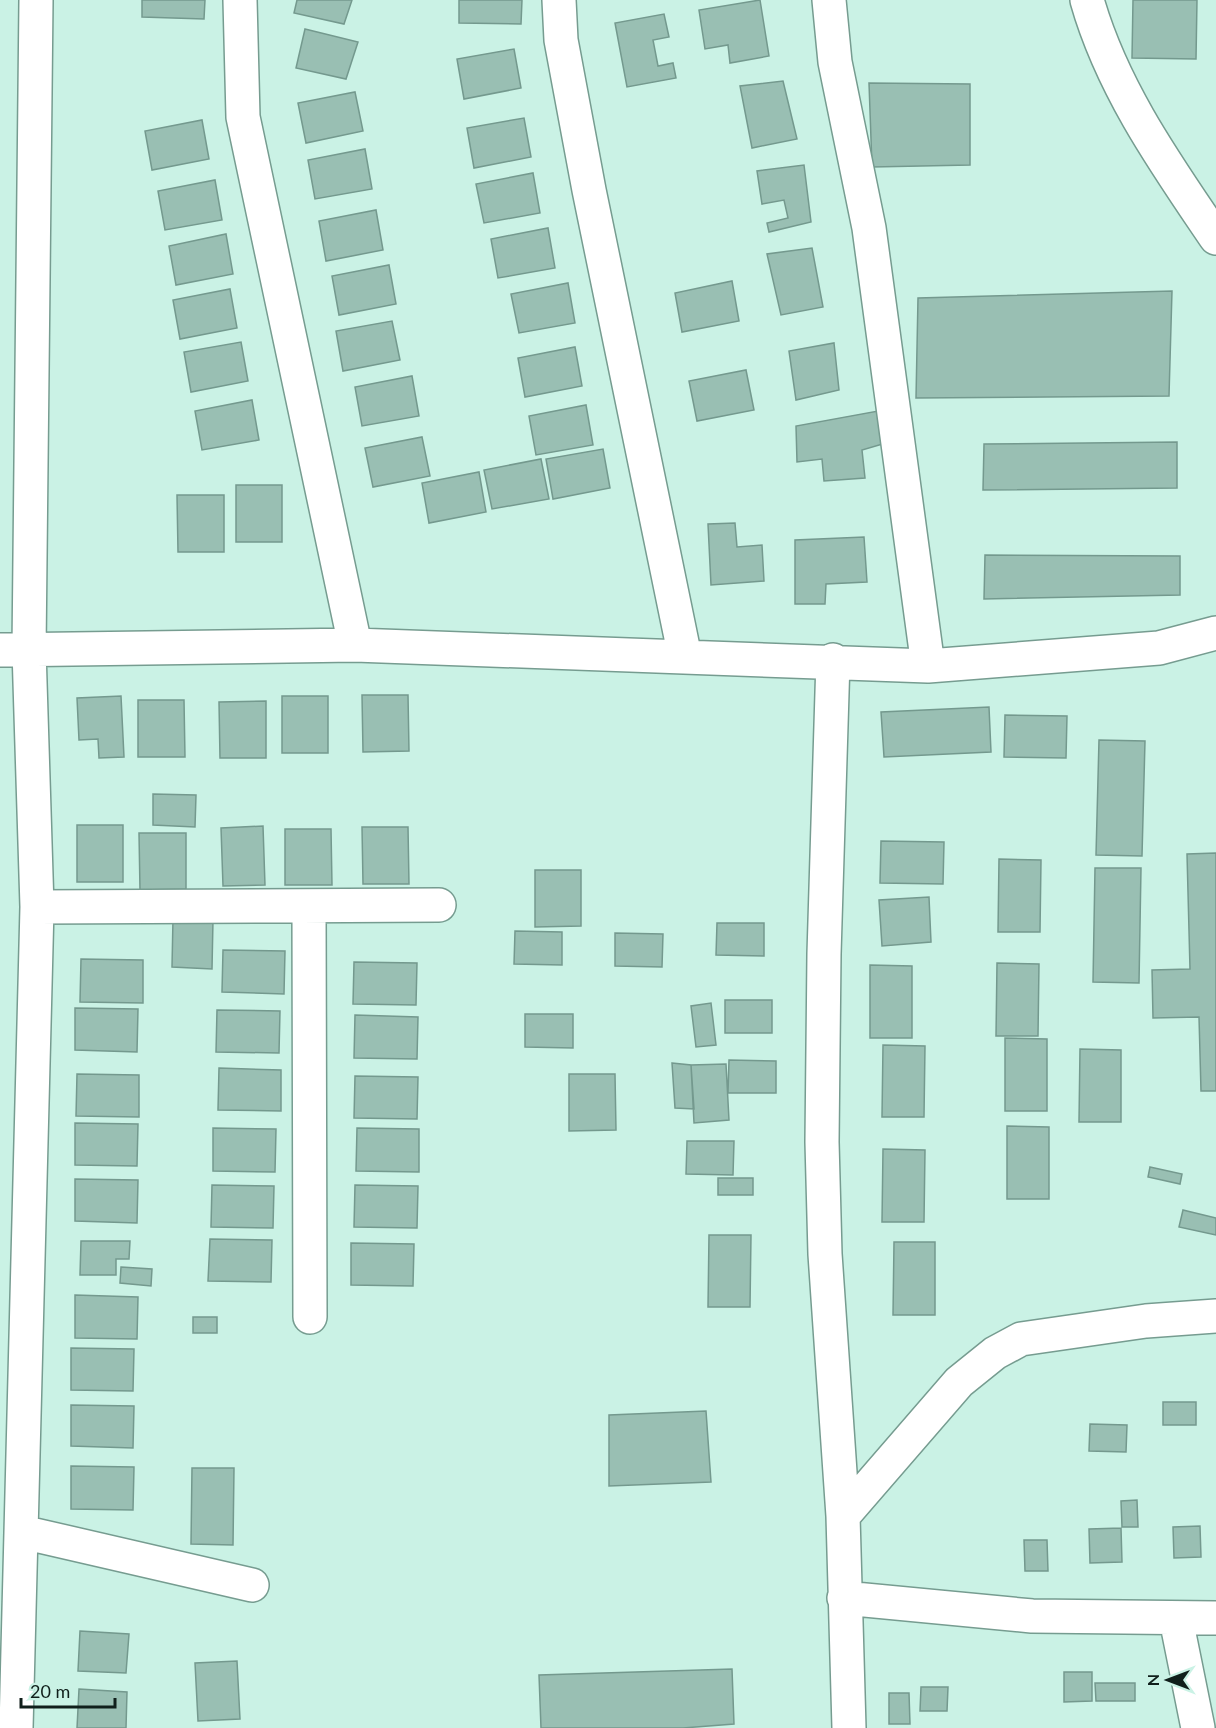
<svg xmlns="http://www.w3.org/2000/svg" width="1216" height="1728" font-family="Lato,sans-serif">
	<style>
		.building { fill: #99bfb3; stroke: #74998e; stroke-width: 1.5 }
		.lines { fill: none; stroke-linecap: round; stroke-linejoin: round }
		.minor-casing { stroke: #769c90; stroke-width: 36 }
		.minor { stroke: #fff; stroke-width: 33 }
	</style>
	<rect width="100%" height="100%" fill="#caf2e5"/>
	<!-- building -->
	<path class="building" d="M 142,0 L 205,0 L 204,19 L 142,17 Z
		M 297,0 L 352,0 L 344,24 L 294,13 Z
		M 459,0 L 522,0 L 521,24 L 459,23 Z
		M 760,0 L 769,56 L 730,63 L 728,45 L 705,49 L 699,10 Z
		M 1133,0 L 1197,0 L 1196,59 L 1132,58 Z
		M 664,14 L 669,37 L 653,40 L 658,66 L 673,63 L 676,78 L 627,87 L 615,23 Z
		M 305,29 L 358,42 L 346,79 L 296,68 Z
		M 514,49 L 521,88 L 464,99 L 457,59 Z
		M 783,81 L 797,139 L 752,148 L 740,86 Z
		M 869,83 L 970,84 L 970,165 L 872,167 Z
		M 355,92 L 363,131 L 306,143 L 298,103 Z
		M 524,118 L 531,157 L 474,168 L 467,128 Z
		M 202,120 L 209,159 L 152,170 L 145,131 Z
		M 365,149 L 372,189 L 315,199 L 308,160 Z
		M 804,165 L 811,222 L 769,232 L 767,223 L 788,218 L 784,200 L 762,204 L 757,171 Z
		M 533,173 L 540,213 L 484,223 L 476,184 Z
		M 215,180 L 222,220 L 165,230 L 158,191 Z
		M 376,210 L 383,250 L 326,261 L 319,221 Z
		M 548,228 L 555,268 L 498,278 L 491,239 Z
		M 226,234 L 233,274 L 176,285 L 169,246 Z
		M 812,248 L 823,307 L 781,315 L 767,254 Z
		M 389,265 L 396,304 L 339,315 L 332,276 Z
		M 732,281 L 739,321 L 682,332 L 675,293 Z
		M 568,283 L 575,323 L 519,333 L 511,294 Z
		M 230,289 L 237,328 L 180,339 L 173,300 Z
		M 1172,291 L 1169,396 L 916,398 L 918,298 Z
		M 392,321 L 400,360 L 343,371 L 336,331 Z
		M 241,342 L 248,381 L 191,392 L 184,352 Z
		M 834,343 L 839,390 L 796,400 L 789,351 Z
		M 575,347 L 582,386 L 525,397 L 518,358 Z
		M 746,370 L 754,410 L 697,421 L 689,381 Z
		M 412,376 L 419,416 L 362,426 L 355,387 Z
		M 252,400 L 259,440 L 202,450 L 195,411 Z
		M 586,405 L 593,445 L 536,455 L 529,416 Z
		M 878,411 L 886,443 L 862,450 L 865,478 L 824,481 L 822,459 L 797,462 L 796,426 Z
		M 422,437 L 430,476 L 373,487 L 365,448 Z
		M 1177,442 L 1177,488 L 983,490 L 984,444 Z
		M 603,449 L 610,488 L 553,499 L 546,459 Z
		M 541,459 L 549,499 L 492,509 L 484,470 Z
		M 479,472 L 486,512 L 429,523 L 422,483 Z
		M 236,485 L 282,485 L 282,542 L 236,542 Z
		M 177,495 L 224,495 L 224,552 L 178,552 Z
		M 735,523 L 737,547 L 762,545 L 764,581 L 711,585 L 708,524 Z
		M 864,537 L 867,582 L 826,584 L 825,604 L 795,604 L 795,540 Z
		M 985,555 L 1180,556 L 1180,595 L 984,599 Z
		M 362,695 L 408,695 L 409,751 L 363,752 Z
		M 121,696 L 124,757 L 99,758 L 98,739 L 79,740 L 77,698 Z
		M 282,696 L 328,696 L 328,753 L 282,753 Z
		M 138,700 L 184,700 L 185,757 L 138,757 Z
		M 266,701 L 266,758 L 220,758 L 219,702 Z
		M 989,707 L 991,752 L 884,757 L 881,712 Z
		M 1005,715 L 1067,716 L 1066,758 L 1004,757 Z
		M 1099,740 L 1145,741 L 1142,856 L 1096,855 Z
		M 153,794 L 196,795 L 195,827 L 153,825 Z
		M 77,825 L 123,825 L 123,882 L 77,882 Z
		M 263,826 L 265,885 L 223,886 L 221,828 Z
		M 362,827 L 408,827 L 409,884 L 363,884 Z
		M 285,829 L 331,829 L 332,885 L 285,885 Z
		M 139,833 L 186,833 L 186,889 L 140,890 Z
		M 881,841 L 944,842 L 943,884 L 880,883 Z
		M 1216,853 L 1216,1091 L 1201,1091 L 1199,1017 L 1153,1018 L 1152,970 L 1190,969 L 1187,854 Z
		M 999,859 L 1041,860 L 1040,932 L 998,932 Z
		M 1095,868 L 1141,868 L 1139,983 L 1093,982 Z
		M 535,870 L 581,870 L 581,926 L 535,927 Z
		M 929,897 L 931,942 L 882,946 L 879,900 Z
		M 173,918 L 213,920 L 212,969 L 172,967 Z
		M 717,923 L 764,923 L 764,956 L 716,955 Z
		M 515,931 L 562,932 L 562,965 L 514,964 Z
		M 615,933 L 663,934 L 662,967 L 615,966 Z
		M 223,950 L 285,951 L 284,994 L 222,992 Z
		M 81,959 L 143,960 L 143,1003 L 80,1002 Z
		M 354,962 L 417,963 L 416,1005 L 353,1004 Z
		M 997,963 L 1039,964 L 1038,1036 L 996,1036 Z
		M 870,965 L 912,966 L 912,1038 L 870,1038 Z
		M 725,1000 L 772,1000 L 772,1033 L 725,1033 Z
		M 711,1003 L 716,1045 L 696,1047 L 691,1006 Z
		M 75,1008 L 138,1009 L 137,1052 L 75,1050 Z
		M 217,1010 L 280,1011 L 279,1053 L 216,1052 Z
		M 525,1014 L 573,1014 L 573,1048 L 525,1047 Z
		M 355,1015 L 418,1017 L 417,1059 L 354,1058 Z
		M 1005,1038 L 1047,1039 L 1047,1111 L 1005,1111 Z
		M 883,1045 L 925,1046 L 924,1117 L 882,1117 Z
		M 1080,1049 L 1121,1050 L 1121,1122 L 1079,1122 Z
		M 729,1060 L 776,1061 L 776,1093 L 728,1093 Z
		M 672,1063 L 691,1065 L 694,1109 L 675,1108 Z
		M 726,1064 L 729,1120 L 694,1123 L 691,1065 Z
		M 219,1068 L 281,1070 L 281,1111 L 218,1110 Z
		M 77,1074 L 139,1075 L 139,1117 L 76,1116 Z
		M 569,1074 L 615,1074 L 616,1130 L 569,1131 Z
		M 355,1076 L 418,1077 L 417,1119 L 354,1118 Z
		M 75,1123 L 138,1124 L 137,1166 L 75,1165 Z
		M 1007,1126 L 1049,1127 L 1049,1199 L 1007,1199 Z
		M 213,1128 L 276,1129 L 275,1172 L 213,1171 Z
		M 357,1128 L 419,1129 L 419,1172 L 356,1171 Z
		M 687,1141 L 734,1141 L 733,1175 L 686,1174 Z
		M 883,1149 L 925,1150 L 924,1222 L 882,1222 Z
		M 1150,1167 L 1182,1174 L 1180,1184 L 1148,1177 Z
		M 718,1178 L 753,1178 L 753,1195 L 718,1195 Z
		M 75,1179 L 138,1180 L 137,1223 L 75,1221 Z
		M 212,1185 L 274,1186 L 273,1228 L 211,1227 Z
		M 355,1185 L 418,1186 L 417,1228 L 354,1227 Z
		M 1183,1210 L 1216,1218 L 1216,1235 L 1179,1227 Z
		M 709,1235 L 751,1235 L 750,1307 L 708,1307 Z
		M 210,1239 L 272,1240 L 271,1282 L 208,1281 Z
		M 81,1241 L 130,1241 L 129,1259 L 116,1259 L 116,1275 L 80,1275 Z
		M 894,1242 L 935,1242 L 935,1315 L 893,1315 Z
		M 351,1243 L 414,1244 L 413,1286 L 351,1285 Z
		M 121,1267 L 152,1269 L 151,1286 L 120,1283 Z
		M 75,1295 L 138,1297 L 137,1339 L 75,1338 Z
		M 193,1317 L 217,1317 L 217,1333 L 193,1333 Z
		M 71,1348 L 134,1349 L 133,1391 L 71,1390 Z
		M 1163,1402 L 1196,1402 L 1196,1425 L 1163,1425 Z
		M 71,1405 L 134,1406 L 133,1448 L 71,1446 Z
		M 706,1411 L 711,1482 L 609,1486 L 609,1415 Z
		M 1090,1424 L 1127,1425 L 1126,1452 L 1089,1451 Z
		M 71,1466 L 134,1467 L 133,1510 L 71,1509 Z
		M 192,1468 L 234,1468 L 233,1545 L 191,1544 Z
		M 1137,1500 L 1138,1527 L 1122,1527 L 1121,1501 Z
		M 1200,1526 L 1201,1557 L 1174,1558 L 1173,1527 Z
		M 1121,1528 L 1122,1562 L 1090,1563 L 1089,1529 Z
		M 1024,1540 L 1047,1540 L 1048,1571 L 1025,1571 Z
		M 80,1631 L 129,1634 L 126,1673 L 78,1671 Z
		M 237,1661 L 240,1719 L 198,1721 L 195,1663 Z
		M 732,1669 L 734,1724 L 683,1728 L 541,1728 L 539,1675 Z
		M 1064,1672 L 1092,1672 L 1092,1701 L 1064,1702 Z
		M 1095,1683 L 1135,1683 L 1135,1701 L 1096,1701 Z
		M 921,1687 L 948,1687 L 947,1711 L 920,1711 Z
		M 79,1689 L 127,1692 L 126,1728 L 77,1728 Z
		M 889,1693 L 909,1693 L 910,1724 L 889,1724 Z"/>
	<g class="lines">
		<!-- minor casing -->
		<g class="minor-casing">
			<path id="minor" d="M 240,0 L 243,117 L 355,645
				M 559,0 L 561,40 L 589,190 L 685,657
				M 829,0 L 835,62 L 869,228 L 928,666
				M 1087,0 C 1112,88 1165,163 1216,238
				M 0,650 L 355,645 L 928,666 L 1159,648 L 1216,633
				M 833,660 L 824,954 L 822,1142 L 825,1254 L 843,1516 L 849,1728
				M 37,907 L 439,905
				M 309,907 L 310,1317
				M 843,1516 L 959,1382 L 995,1353 L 1021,1339 L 1146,1321 L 1216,1316
				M 22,1532 L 252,1585
				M 844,1598 L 1032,1616 L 1216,1618
				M 1176,1619 L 1198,1728
				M 16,1728 L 37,907 L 29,650 L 36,0"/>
		</g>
		<!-- minor -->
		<use href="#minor" class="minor"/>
	</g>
	<!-- north arrow -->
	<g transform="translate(1168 1680) rotate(270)" stroke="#caf2e5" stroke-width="4.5" paint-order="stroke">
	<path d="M0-4.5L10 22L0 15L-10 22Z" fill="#101f1b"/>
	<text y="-9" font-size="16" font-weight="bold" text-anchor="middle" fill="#101f1b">N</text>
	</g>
	<!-- scale -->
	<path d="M21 1698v9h94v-9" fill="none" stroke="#101f1b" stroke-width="3"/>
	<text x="30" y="1698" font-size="18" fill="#101f1b" stroke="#caf2e5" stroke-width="4.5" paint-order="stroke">20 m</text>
</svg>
